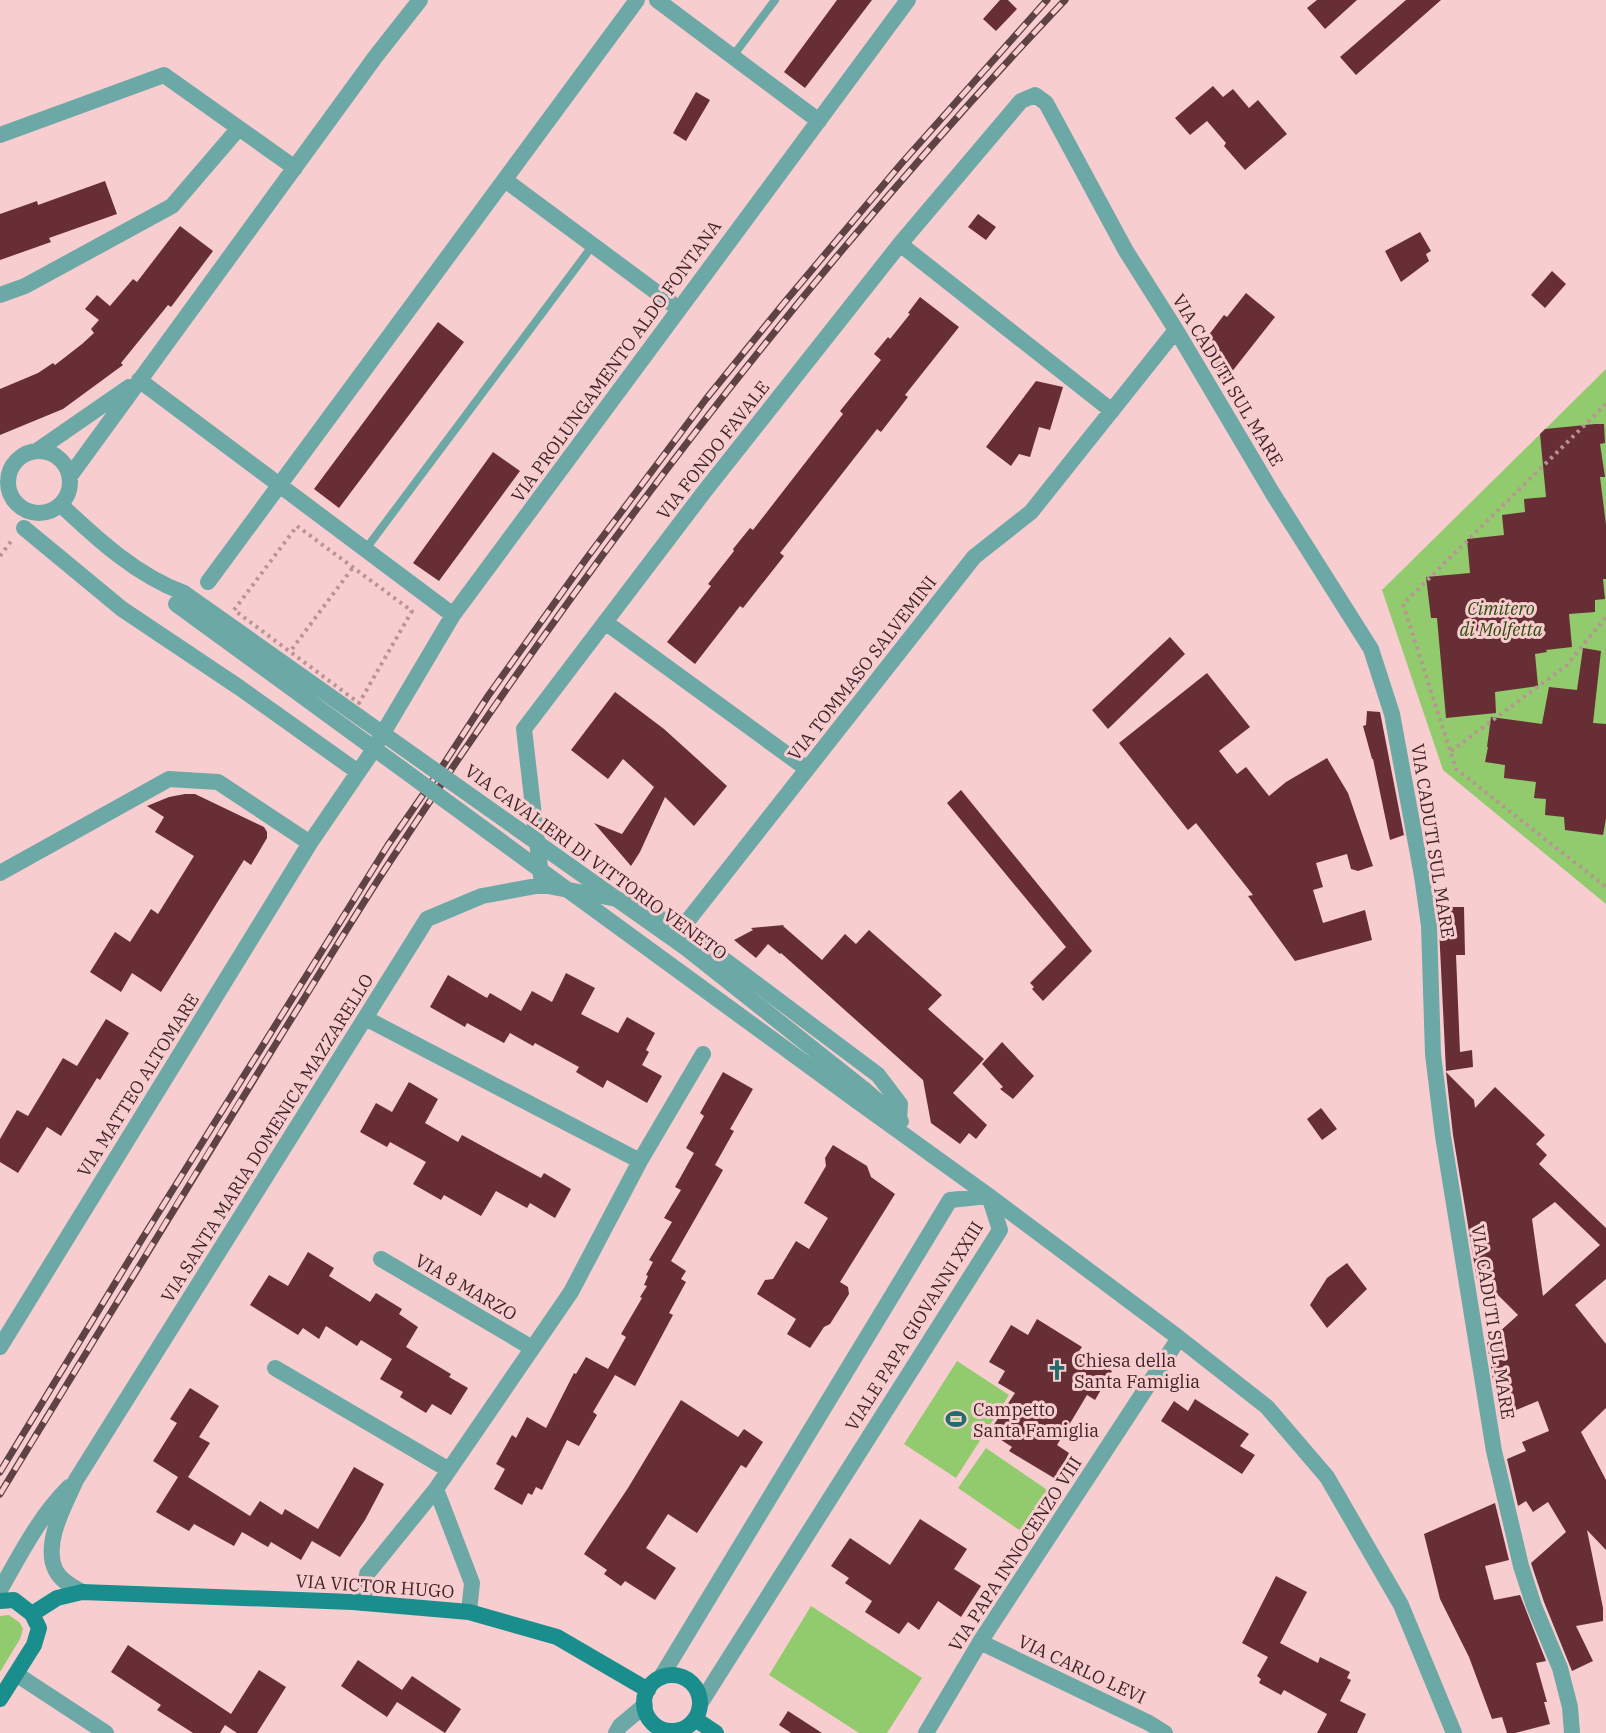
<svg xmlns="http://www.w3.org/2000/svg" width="1606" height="1733" font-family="'IBM Plex Serif',serif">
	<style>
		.green { fill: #92ca6e }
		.building { fill: #672e35; fill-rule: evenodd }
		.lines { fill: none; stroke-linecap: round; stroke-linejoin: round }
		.path { stroke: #b99496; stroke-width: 4; stroke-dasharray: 3 4.5; stroke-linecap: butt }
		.service { stroke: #6ba8a6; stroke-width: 8 }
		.minor { stroke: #6ba8a6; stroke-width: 16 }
		.secondary { stroke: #198e8d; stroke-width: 16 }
		.rail-casing { stroke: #5f4244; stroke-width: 7 }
		.rail { stroke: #f8cdd0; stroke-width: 4.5; stroke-dasharray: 14; stroke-linecap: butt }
		.minor-bridge { stroke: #6ba8a6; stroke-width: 16 }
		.labels { text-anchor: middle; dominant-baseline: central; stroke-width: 6; stroke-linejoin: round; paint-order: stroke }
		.street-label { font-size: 18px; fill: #3e2426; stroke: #f8cdd0 }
		.park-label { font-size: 18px; font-style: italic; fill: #2a4e09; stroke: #f8cdd0 }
		.poi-label { font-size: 18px; fill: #3e2426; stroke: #f8cdd0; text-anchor: start }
	</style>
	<rect width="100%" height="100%" fill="#f8cdd0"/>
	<!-- green -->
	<path class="green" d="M 1606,369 L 1606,904 L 1443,770 L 1382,590 Z
		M 957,1361 L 1009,1395 L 956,1478 L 904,1444 Z
		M 986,1448 L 1056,1496 L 1028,1536 L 958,1488 Z
		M 811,1606 L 922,1678 L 887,1733 L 859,1733 L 769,1675 Z
		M 9,1615 L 20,1623 L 23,1629 L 20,1639 L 0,1672 L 0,1616 Z"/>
	<!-- building -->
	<path class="building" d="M 837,0 L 872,0 L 805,88 L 784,72 Z
		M 1000,0 L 1008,0 L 1017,9 L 996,31 L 983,19 Z
		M 1317,0 L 1357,0 L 1325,29 L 1307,8 Z
		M 1406,0 L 1441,0 L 1356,75 L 1340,57 Z
		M 1213,86 L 1223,97 L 1233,89 L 1249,108 L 1258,100 L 1287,134 L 1245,170 L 1224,146 L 1226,143 L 1207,121 L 1190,135 L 1175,118 Z
		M 696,92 L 710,100 L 686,141 L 673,133 Z
		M 105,181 L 117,214 L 49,238 L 51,242 L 0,260 L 0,214 L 37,201 L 38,205 Z
		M 978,214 L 996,227 L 986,240 L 968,227 Z
		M 180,226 L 213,251 L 171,307 L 168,305 L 121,363 L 123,365 L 63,409 L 0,435 L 0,389 L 38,373 L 53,363 L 55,365 L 82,344 L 94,333 L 91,329 L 99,320 L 85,309 L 97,295 L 110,306 L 133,279 L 137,282 Z
		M 1420,232 L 1431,251 L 1426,254 L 1429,261 L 1401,282 L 1385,251 Z
		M 1552,271 L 1566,284 L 1545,308 L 1531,295 Z
		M 1246,293 L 1275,317 L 1223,383 L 1201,345 L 1224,315 L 1227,317 Z
		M 920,297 L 959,327 L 905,395 L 908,397 L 881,432 L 877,429 L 780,553 L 784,556 L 743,608 L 740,606 L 695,664 L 667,642 L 711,586 L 708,584 L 734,551 L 733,549 L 750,528 L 753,530 L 843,414 L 840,411 L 881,360 L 874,354 L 888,337 L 890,339 L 910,314 L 908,313 Z
		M 438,322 L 464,342 L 339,508 L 314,489 Z
		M 1036,381 L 1063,387 L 1050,430 L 1039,427 L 1030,457 L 1019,454 L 1011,466 L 986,447 Z
		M 1595,424 L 1604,424 L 1605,443 L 1600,444 L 1605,477 L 1600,477 L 1606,525 L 1606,579 L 1603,579 L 1605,599 L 1595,600 L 1595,612 L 1569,614 L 1572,647 L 1546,650 L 1547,652 L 1535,654 L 1538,686 L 1495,692 L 1496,713 L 1446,718 L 1437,618 L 1431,618 L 1426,577 L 1470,573 L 1467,539 L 1504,535 L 1502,515 L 1525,512 L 1524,499 L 1546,497 L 1540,434 L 1545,429 Z
		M 493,452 L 520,471 L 439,581 L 413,563 Z
		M 1170,637 L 1185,654 L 1108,729 L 1092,710 Z
		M 1583,648 L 1601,651 L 1593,723 L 1606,724 L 1606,818 L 1603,835 L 1565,830 L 1564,817 L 1545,815 L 1546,799 L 1534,798 L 1536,782 L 1504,778 L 1505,765 L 1485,762 L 1488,747 L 1487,747 L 1491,717 L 1542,724 L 1549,687 L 1577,690 Z
		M 1207,673 L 1250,727 L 1219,751 L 1237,774 L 1246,767 L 1269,796 L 1286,782 L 1327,758 L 1348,793 L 1373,866 L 1358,871 L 1351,869 L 1347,854 L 1316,863 L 1323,887 L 1313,890 L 1323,923 L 1365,910 L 1372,940 L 1295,961 L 1248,896 L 1253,895 L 1196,823 L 1188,830 L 1119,743 Z
		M 615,692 L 664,729 L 727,786 L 694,826 L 665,797 L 640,852 L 631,866 L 594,823 L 622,834 L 654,787 L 623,759 L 608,779 L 571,750 Z
		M 1367,711 L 1380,712 L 1404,835 L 1390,840 L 1373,759 L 1372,759 L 1363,726 L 1366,725 Z
		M 961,790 L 1092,951 L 1043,1001 L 1032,989 L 1034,987 L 1030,983 L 1066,947 L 947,803 Z
		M 185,794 L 195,794 L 264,827 L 267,832 L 267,838 L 251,865 L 244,860 L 161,992 L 132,973 L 121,992 L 90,972 L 115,932 L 130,942 L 151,909 L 158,914 L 194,856 L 155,832 L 164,817 L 147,806 L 169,797 Z
		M 1438,907 L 1464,907 L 1465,955 L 1456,955 L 1460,1052 L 1472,1050 L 1473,1067 L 1446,1071 Z
		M 784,925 L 783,926 L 822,960 L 845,934 L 856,944 L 869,930 L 942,995 L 928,1009 L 984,1059 L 953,1093 L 987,1125 L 976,1139 L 969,1133 L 960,1144 L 931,1123 L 923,1080 L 781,953 L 780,954 L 768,944 L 756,958 L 734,940 L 753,930 L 751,928 Z
		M 566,973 L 595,988 L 581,1014 L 618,1033 L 627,1017 L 655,1033 L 646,1050 L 649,1052 L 642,1065 L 662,1076 L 647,1103 L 607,1080 L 603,1088 L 576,1072 L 579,1067 L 535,1043 L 533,1046 L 510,1033 L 504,1043 L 467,1023 L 465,1027 L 430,1007 L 448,975 L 487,998 L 490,993 L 521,1011 L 532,991 L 552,1002 Z
		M 106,1019 L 129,1033 L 100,1080 L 97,1078 L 61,1136 L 47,1127 L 18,1173 L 0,1162 L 0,1139 L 17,1110 L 28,1116 L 63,1058 L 77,1066 Z
		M 1002,1042 L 1034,1076 L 1013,1099 L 1000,1089 L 1003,1087 L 982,1064 Z
		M 723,1072 L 753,1089 L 730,1129 L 734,1131 L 715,1165 L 723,1170 L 671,1261 L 686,1271 L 681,1279 L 686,1282 L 669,1313 L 673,1315 L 635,1386 L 615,1375 L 593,1412 L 597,1415 L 579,1446 L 567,1440 L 542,1490 L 536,1487 L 532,1495 L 528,1493 L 522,1505 L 494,1489 L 505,1469 L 496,1464 L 512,1435 L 516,1438 L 527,1417 L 546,1428 L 574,1373 L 576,1374 L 586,1357 L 608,1369 L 626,1337 L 621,1334 L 642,1298 L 640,1297 L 647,1286 L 644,1285 L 648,1276 L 646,1275 L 653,1262 L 649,1260 L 672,1222 L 664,1218 L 681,1190 L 675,1187 L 694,1153 L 686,1148 L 704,1116 L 700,1113 Z
		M 1446,1072 L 1474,1100 L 1475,1108 L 1495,1087 L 1545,1135 L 1536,1144 L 1547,1155 L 1539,1164 L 1606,1228 L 1606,1279 L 1575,1305 L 1606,1344 L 1606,1408 L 1581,1432 L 1606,1480 L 1606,1550 L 1587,1530 L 1603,1608 L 1603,1621 L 1576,1626 L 1593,1661 L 1572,1671 L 1544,1602 L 1531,1563 L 1566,1532 L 1548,1502 L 1533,1512 L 1526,1501 L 1518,1506 L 1507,1459 L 1526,1451 L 1522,1442 L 1549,1431 L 1538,1401 L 1499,1417 L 1487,1343 L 1518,1315 L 1482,1279 L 1477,1280 L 1453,1135 ZM 1555,1202 L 1600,1245 L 1543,1296 L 1532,1219 Z
		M 409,1082 L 438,1099 L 425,1123 L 458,1142 L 462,1135 L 541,1178 L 544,1173 L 571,1189 L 555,1218 L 530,1203 L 527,1208 L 496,1191 L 481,1216 L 444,1195 L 441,1200 L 413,1184 L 426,1162 L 390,1142 L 387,1147 L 360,1132 L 376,1103 L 392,1112 Z
		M 1321,1108 L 1337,1129 L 1322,1140 L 1307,1119 Z
		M 833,1145 L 867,1166 L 871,1177 L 895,1194 L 840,1282 L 848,1287 L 849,1294 L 830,1324 L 824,1327 L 810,1348 L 787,1334 L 796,1319 L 757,1294 L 765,1280 L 773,1279 L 796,1241 L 809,1249 L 828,1218 L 804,1203 L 826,1166 L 825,1158 Z
		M 308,1252 L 334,1268 L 329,1276 L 370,1302 L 376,1293 L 402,1309 L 399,1314 L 418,1327 L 406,1347 L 451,1374 L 449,1377 L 468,1388 L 451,1415 L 432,1404 L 426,1413 L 400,1397 L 403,1392 L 380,1379 L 392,1359 L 361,1340 L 357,1346 L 326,1326 L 319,1339 L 303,1328 L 298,1335 L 250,1305 L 269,1275 L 288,1286 Z
		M 1347,1263 L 1367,1289 L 1327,1328 L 1310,1305 L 1327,1278 Z
		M 1037,1319 L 1082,1347 L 1079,1351 L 1112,1371 L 1095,1400 L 1087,1395 L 1057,1445 L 1069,1453 L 1067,1457 L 1073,1460 L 1059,1481 L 1009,1451 L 1012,1447 L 989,1432 L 1015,1393 L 998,1383 L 1005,1371 L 989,1362 L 1011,1325 L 1028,1335 Z
		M 190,1388 L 219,1406 L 199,1437 L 210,1443 L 188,1477 L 250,1516 L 260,1501 L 282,1515 L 285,1509 L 318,1529 L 354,1467 L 384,1484 L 365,1520 L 340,1557 L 312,1541 L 313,1539 L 301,1560 L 271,1542 L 268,1547 L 242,1532 L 234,1546 L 194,1524 L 189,1531 L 156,1512 L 178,1477 L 153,1461 L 177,1423 L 170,1419 Z
		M 1195,1399 L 1249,1434 L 1240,1446 L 1255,1455 L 1242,1474 L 1161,1421 L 1174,1401 L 1188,1411 Z
		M 681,1400 L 738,1437 L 744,1429 L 763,1442 L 746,1468 L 741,1465 L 697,1533 L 668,1514 L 646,1548 L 676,1568 L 655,1600 L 625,1581 L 621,1586 L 604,1574 L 607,1570 L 584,1554 L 628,1488 Z
		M 1495,1503 L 1509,1560 L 1485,1566 L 1494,1600 L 1520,1595 L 1546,1661 L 1536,1663 L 1547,1702 L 1544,1702 L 1550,1724 L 1515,1733 L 1507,1733 L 1502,1717 L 1492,1719 L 1469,1657 L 1440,1599 L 1424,1534 Z
		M 920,1519 L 967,1549 L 954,1569 L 981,1586 L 961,1617 L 938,1601 L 919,1630 L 908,1622 L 899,1634 L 865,1612 L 872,1601 L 845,1583 L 849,1578 L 831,1566 L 850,1538 L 890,1565 Z
		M 1276,1576 L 1307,1592 L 1280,1643 L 1318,1663 L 1320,1657 L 1350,1672 L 1347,1678 L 1351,1680 L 1340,1701 L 1366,1714 L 1357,1733 L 1317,1733 L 1327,1714 L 1284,1690 L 1281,1695 L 1259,1683 L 1261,1679 L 1257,1676 L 1268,1657 L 1242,1643 Z
		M 128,1645 L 231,1714 L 259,1670 L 286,1687 L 257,1733 L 237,1733 L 225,1725 L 220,1733 L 193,1733 L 157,1710 L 161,1705 L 111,1672 Z
		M 358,1660 L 402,1690 L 412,1676 L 461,1709 L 445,1733 L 397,1702 L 387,1717 L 341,1686 Z
		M 788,1711 L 822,1733 L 791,1733 L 779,1725 Z"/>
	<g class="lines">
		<!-- path -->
		<path class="path" d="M 1606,404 L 1403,604 L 1456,769 L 1606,887
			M 297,526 L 412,611 L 359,703 L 234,610 Z
			M 0,556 L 12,540
			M 292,649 L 354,566
			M 1451,751 L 1567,665 L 1606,617"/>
		<!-- service -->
		<path class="service" d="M 733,56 L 775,0
			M 365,550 L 593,245"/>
		<!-- minor -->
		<path class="minor" d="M 657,0 L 819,121
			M 0,135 L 164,75 L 295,168
			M 505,180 L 679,309
			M 900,244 L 1112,411
			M 0,295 L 25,286 L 172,206 L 239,128
			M 139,380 L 453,615
			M 38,450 L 129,387
			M8 482a31 31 0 1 1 62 0a31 31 0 1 1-62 0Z
			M 70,476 L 376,56 L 420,0
			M 61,505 C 97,539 136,575 184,593
			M 24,528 L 122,609 L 240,688 L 358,772
			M 208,582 L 637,0
			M 605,622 L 807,769
			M 0,873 L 169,779 L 218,782 L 310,843
			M 542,885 L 524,729 L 704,492 L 900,244 L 1021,101 L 1035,95 L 1046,103 L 1126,251 L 1176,330 L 1273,494 L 1371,649 L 1392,714 L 1422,876 L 1429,926 L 1433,1054 L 1443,1136 L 1494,1451 L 1521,1566 L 1534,1606 L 1560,1668 L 1570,1707 L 1572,1733
			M 682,928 L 878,1075 L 900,1104 L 899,1120
			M 365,1018 L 640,1161 L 571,1292 L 436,1489 L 472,1583 L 469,1612
			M 865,1090 L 901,1121
			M 857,1101 L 989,1196 L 1179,1338 L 1267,1407 L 1327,1477 L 1401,1605 L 1454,1733
			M 640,1161 L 703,1054
			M 381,1259 L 532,1348
			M 0,1347 L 310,843 L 370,755 L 453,615 L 908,0
			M 275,1368 L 449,1470
			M 0,1590 C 21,1553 39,1517 69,1487
			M 82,1592 C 73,1587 61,1581 56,1571 C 42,1544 65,1505 76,1480 L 427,919 L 482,896 L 542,885 L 617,899 L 682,928 L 974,557 L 1031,512 L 1176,330
			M 363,1603 L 367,1574 L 436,1489
			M 980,1642 L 1149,1723 L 1165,1733
			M 16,1674 L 106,1733
			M 661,1677 L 950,1200 L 989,1196
			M 700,1704 L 1000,1230 L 989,1196
			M 616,1733 L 620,1726 L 645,1705
			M 677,1733 L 679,1730
			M 926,1733 L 980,1642 L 1179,1338"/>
		<!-- secondary -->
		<path class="secondary" d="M 0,1601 L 14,1600 L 32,1614 L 39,1628 L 34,1645 L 0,1699
			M 32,1614 L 57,1598 L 82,1592 L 353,1602 L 469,1612 L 557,1637 L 648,1690
			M644 1703a28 28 0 1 1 56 0a28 28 0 1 1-56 0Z
			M 695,1719 L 716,1733"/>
		<!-- rail casing -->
		<g class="rail-casing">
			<path id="rail" d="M 0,1472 L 142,1239 L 388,845 L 436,776 L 488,696 L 586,559 L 706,399 L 784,303 L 901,164 L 1047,0
				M 0,1494 C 95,1339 189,1183 285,1029 C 321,972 356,913 393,857 C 592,553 815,264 1065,0"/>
		</g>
		<!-- rail -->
		<use href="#rail" class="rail"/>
		<!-- minor-bridge -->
		<path class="minor-bridge" d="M 184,593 L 686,948 L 865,1090
			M 176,604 L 857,1101"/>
	</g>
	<!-- icons -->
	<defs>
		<g id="church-bare" transform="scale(1.62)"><path d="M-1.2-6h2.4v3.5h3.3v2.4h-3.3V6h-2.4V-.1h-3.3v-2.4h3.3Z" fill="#216d6c" stroke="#f8cdd0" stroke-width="2.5" paint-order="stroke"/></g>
		<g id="stadium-bare" transform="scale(1.62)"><path d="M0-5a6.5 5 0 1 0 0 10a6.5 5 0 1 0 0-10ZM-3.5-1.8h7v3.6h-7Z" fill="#216d6c" stroke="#f8cdd0" stroke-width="2.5" paint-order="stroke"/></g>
	</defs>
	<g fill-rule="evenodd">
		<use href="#church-bare" x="1057" y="1370"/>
		<use href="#stadium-bare" x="956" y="1419"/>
	</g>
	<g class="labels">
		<!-- street labels -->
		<g class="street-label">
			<text transform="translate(616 361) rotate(-54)">VIA PROLUNGAMENTO ALDO FONTANA</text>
			<text transform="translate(1228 380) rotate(59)">VIA CADUTI SUL MARE</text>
			<text transform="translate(713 450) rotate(-52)">VIA FONDO FAVALE</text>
			<text transform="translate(862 668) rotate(-52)">VIA TOMMASO SALVEMINI</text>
			<text transform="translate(1433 841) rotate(81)">VIA CADUTI SUL MARE</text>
			<text transform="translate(596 862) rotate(36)">VIA CAVALIERI DI VITTORIO VENETO</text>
			<text transform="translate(138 1085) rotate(-58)">VIA MATTEO ALTOMARE</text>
			<text transform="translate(267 1138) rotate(-58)">VIA SANTA MARIA DOMENICA MAZZARELLO</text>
			<text transform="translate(466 1287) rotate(30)">VIA 8 MARZO</text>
			<text transform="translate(1493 1322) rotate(81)">VIA CADUTI SUL MARE</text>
			<text transform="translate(914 1326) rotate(-58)">VIALE PAPA GIOVANNI XXIII</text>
			<text transform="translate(1015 1554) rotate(-57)">VIA PAPA INNOCENZO VIII</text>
			<text transform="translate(375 1586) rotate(4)">VIA VICTOR HUGO</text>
			<text transform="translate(1082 1669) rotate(25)">VIA CARLO LEVI</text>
		</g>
		<!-- park labels -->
		<g class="park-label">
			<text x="1501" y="608">Cimitero<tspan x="1501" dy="21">di Molfetta</tspan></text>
		</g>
		<!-- poi labels -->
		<g class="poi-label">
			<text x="1074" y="1360">Chiesa della<tspan x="1074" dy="21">Santa Famiglia</tspan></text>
			<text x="973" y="1409">Campetto<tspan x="973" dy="21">Santa Famiglia</tspan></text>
		</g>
	</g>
</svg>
